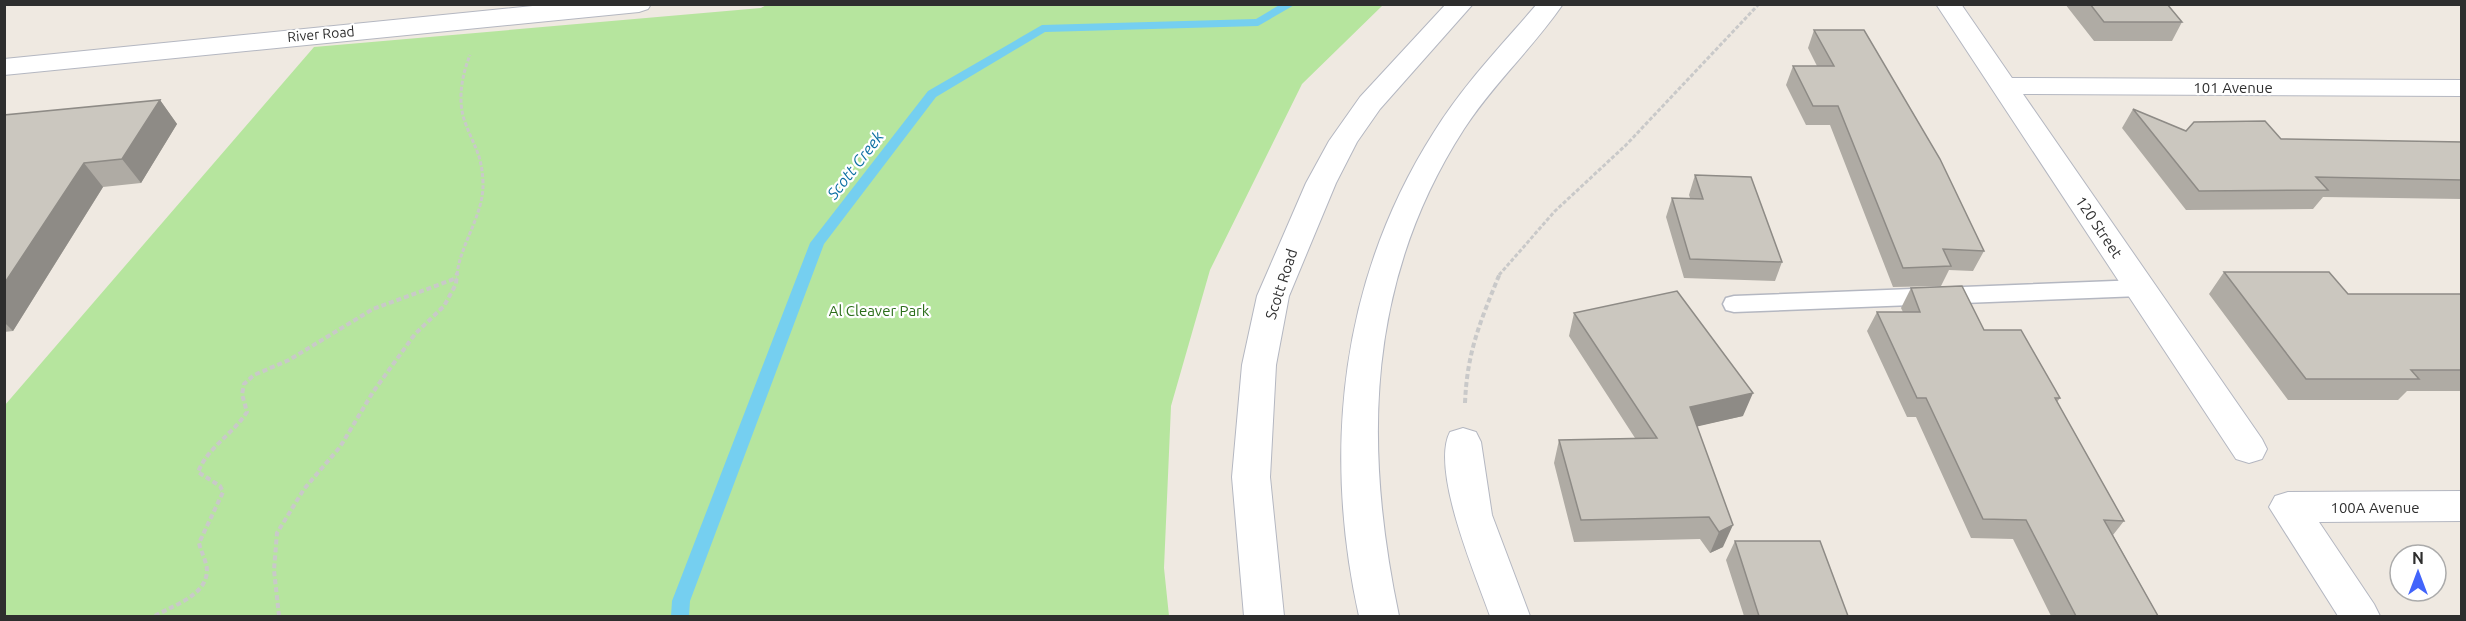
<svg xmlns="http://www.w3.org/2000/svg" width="2466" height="621" font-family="Ubuntu,sans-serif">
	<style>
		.green { fill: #b6e59e }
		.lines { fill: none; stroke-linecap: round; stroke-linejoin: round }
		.stream { fill: #75cff0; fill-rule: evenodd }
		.lane-casing { stroke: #b4b7c1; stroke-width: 3 }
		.street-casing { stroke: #b4b7c1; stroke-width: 2 }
		.secondary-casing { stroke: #b4b7c1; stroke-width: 2 }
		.path-far1 { stroke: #c9c9c9; stroke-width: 3; stroke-dasharray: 4 2; stroke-linecap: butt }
		.path { stroke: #c9c9c9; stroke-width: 4; stroke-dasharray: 5 3; stroke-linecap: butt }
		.lane { fill: #fff; fill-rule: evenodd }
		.street { fill: #fff; fill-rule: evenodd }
		.secondary { fill: #fff; fill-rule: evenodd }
		.wall { fill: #afaba4 }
		.shaded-wall { fill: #8e8b86 }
		.building { fill: #cbc7bf; stroke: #8e8b86; stroke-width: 1.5 }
		.labels { text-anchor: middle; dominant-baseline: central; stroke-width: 4.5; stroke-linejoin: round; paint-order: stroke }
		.far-street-label { font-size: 14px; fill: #2e2e2e; stroke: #fff }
		.street-label { font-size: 15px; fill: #2e2e2e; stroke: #fff }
		.park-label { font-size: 15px; fill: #2c6e1b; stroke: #fff }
		.water-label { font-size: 16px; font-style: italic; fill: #0d6fa3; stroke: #fff }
	</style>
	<rect width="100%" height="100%" fill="#efe9e1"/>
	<!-- green -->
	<path class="green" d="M 768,4 L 1383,5 L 1302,84 L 1210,270 L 1171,406 L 1164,568 L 1169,616 L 5,616 L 5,405 L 314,47 L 761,8 Z"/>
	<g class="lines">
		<!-- stream -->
		<path class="stream" d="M 1281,4 L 1296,4 L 1258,26 L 1045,32 L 936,97 L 824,244 L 690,601 L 689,616 L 671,616 L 672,601 L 810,243 L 928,91 L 1042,25 L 1256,19 Z"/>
		<!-- lane casing -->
		<g class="lane-casing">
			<path id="lane" d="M 2140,280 L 2148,283 L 2151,288 L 2148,293 L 2140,296 L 1734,312 L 1726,310 L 1723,304 L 1726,298 L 1734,296 Z"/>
		</g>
		<!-- street casing -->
		<g class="street-casing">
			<path id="street" d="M 552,4 L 651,4 L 648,9 L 639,12 L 4,75 L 4,59 Z
				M 1936,4 L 1961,4 L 2012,78 L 2462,80 L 2462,96 L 2023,94 L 2262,439 L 2267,449 L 2262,459 L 2249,463 L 2236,459 Z
				M 1463,428 L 1476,432 L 1481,442 L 1492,515 L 1530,616 L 1490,616 C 1476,576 1430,470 1450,432 Z
				M 2462,491 L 2462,521 L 2319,522 L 2374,604 L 2380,616 L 2338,616 L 2269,507 L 2275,496 L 2288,492 Z"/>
		</g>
		<!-- secondary casing -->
		<g class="secondary-casing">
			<path id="secondary" d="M 1446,4 L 1473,4 L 1380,109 L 1357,142 L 1336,183 L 1289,296 L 1276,365 L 1270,477 L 1284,616 L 1244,616 L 1232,477 L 1242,365 L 1257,296 L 1306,183 L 1329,141 L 1360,97 Z
				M 1537,4 L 1563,4 C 1533,48 1493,84 1464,129 C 1366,281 1363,445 1399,616 L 1359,616 C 1322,449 1341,278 1434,132 C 1463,85 1501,46 1537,4 Z"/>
		</g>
		<!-- path-far1 -->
		<path class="path-far1" d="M 457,275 C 460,244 484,215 483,183 C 482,154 474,147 465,122 C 457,100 462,75 470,55
			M 1499,275 L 1555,211 L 1626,145 L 1759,4"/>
		<!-- path -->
		<path class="path" d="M 1465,403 C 1467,351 1481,320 1500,273
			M 155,616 C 173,605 206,596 207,571 C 207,562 201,552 199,543 L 223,492 L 220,486 L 198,472 C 208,447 232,435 247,412 L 242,394 L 244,384 L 254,375 L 289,360 L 373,309 L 457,278
			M 279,616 L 274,570 L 277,533 L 304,489 L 340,447 L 373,392 L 415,334 L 444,306 L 456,284 L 457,273"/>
		<!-- lane -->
		<use href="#lane" class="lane"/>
		<!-- street -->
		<use href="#street" class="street"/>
		<!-- secondary -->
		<use href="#secondary" class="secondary"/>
	</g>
	<!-- wall -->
	<path class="wall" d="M 2065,4 L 2167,4 L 2182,22 L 2172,41 L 2094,41 Z
		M 1814,30 L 1984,251 L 1973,271 L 1949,270 L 1941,286 L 1893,287 L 1830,125 L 1806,125 L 1786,85 L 1793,66 L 1817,66 L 1808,48 Z
		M 160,100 L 177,124 L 141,183 L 103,187 L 13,331 L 4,332 L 4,115 Z
		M 2133,109 L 2186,131 L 2281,139 L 2462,142 L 2462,199 L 2323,197 L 2313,209 L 2186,210 L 2122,128 Z
		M 1695,175 L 1782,262 L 1775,281 L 1684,278 L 1666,217 L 1672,198 L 1690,198 L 1689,195 Z
		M 2224,272 L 2348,294 L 2462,294 L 2462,391 L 2407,391 L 2398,400 L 2288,400 L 2209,294 Z
		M 1911,288 L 1984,330 L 2060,398 L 2057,402 L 2124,521 L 2113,535 L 2158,616 L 2051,616 L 2013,539 L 1971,538 L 1916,417 L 1907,417 L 1867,331 L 1877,312 L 1903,312 L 1901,308 Z
		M 1574,313 L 1743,416 L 1697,426 L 1723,547 L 1710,553 L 1700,539 L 1574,542 L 1554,463 L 1559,440 L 1635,438 L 1569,336 Z
		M 1735,541 L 1848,616 L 1744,616 L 1726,560 Z"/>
	<!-- shaded-wall -->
	<path class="shaded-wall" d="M 160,100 L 177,124 L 141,183 L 122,159 Z
		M 84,163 L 103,187 L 13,331 L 4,322 L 4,284 Z
		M 1753,393 L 1743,416 L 1682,430 L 1690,407 Z
		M 1733,525 L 1723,547 L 1710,553 L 1719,532 Z"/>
	<!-- building -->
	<path class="building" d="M 2090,4 L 2167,4 L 2182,22 L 2104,22 Z
		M 1814,30 L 1864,30 L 1940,159 L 1984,251 L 1943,249 L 1951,266 L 1903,268 L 1838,106 L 1813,106 L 1793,66 L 1834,66 Z
		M 160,100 L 122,159 L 84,163 L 4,284 L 4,115 Z
		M 2133,109 L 2186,131 L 2194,122 L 2265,121 L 2281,139 L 2462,142 L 2462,180 L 2316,177 L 2328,190 L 2199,191 Z
		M 1695,175 L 1751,177 L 1782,262 L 1690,259 L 1672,198 L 1703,199 Z
		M 2224,272 L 2329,272 L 2348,294 L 2462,294 L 2462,370 L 2411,370 L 2419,379 L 2306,379 Z
		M 1962,286 L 1984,330 L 2021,330 L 2060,398 L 2055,398 L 2124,521 L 2104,520 L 2158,616 L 2076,616 L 2026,520 L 1983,519 L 1926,398 L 1917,398 L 1877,312 L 1920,312 L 1911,288 Z
		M 1677,291 L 1753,393 L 1690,407 L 1733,525 L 1719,532 L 1709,517 L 1581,520 L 1559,440 L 1657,438 L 1574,313 Z
		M 1735,541 L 1820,541 L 1848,616 L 1759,616 Z"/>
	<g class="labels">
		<!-- far-street labels -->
		<g class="far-street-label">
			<text transform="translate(321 34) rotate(-5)">River Road</text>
		</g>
		<!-- street labels -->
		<g class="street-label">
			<text x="2233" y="87">101 Avenue</text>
			<text transform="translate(2099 227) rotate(56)">120 Street</text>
			<text transform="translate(1281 284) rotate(-72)">Scott Road</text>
			<text x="2375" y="507">100A Avenue</text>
		</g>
		<!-- park labels -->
		<g class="park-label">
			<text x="879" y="310">Al Cleaver Park</text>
		</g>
		<!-- water labels -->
		<g class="water-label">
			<text transform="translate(855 165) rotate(-52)">Scott Creek</text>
		</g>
	</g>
	<!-- border -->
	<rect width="2466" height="621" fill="none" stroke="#2e2e2e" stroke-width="12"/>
	<!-- north arrow -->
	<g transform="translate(2418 573)"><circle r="28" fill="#ffffff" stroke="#ababab" stroke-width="1.5"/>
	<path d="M0-4.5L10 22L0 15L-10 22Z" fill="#4264fb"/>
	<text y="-9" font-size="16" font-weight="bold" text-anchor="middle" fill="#2e2e2e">N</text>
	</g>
</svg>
